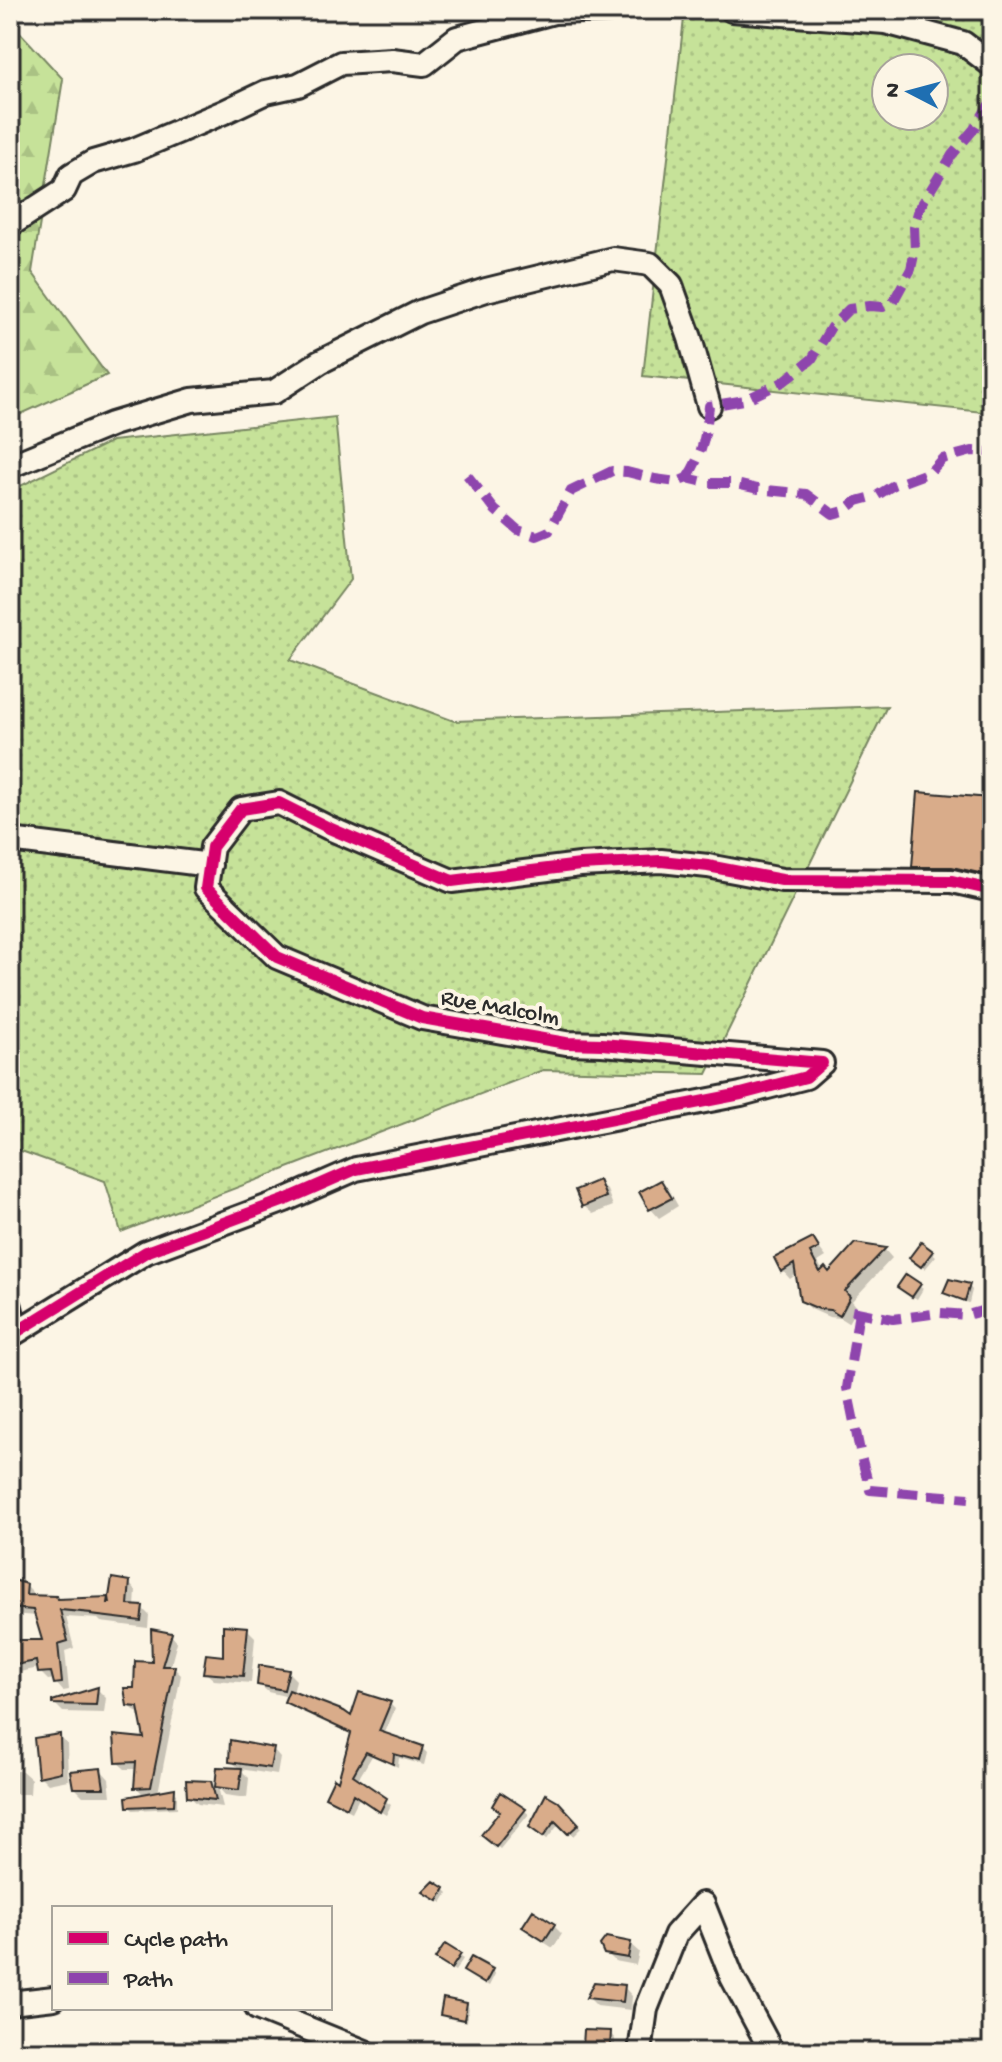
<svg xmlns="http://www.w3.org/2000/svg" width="1002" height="2062" font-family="'Gochi Hand',sans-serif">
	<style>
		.grass { fill: url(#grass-dots); stroke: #788662; stroke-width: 2; fill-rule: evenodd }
		.forest { fill: url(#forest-firs); stroke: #788662; stroke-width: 2 }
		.shadow { fill: #0003 }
		.building { fill: #d9ac8a; stroke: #2b2b2b; stroke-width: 2 }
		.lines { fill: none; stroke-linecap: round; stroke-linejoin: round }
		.minor-casing { stroke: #2b2b2b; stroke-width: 28 }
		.minor { stroke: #fcf5e5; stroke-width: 22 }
		.quiet { stroke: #8e44ad; stroke-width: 10; stroke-dasharray: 20 10; stroke-linecap: butt }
		.cycleway-casing { stroke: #fcf5e5; stroke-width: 17 }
		.cycleway { stroke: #d6006c; stroke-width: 12 }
		.labels { text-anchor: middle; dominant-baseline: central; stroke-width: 8; stroke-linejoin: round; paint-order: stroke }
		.street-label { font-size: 24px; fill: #2b2b2b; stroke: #fcf5e5 }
	</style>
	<defs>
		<pattern id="grass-dots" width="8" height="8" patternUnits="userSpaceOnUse" patternTransform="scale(2)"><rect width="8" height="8" fill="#c6e299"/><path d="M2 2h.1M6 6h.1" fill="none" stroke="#aac284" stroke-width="1.8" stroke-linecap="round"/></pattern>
		<pattern id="forest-firs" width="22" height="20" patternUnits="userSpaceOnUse" patternTransform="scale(2)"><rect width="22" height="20" fill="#c6e299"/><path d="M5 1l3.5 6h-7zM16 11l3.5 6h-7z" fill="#aac284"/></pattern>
	</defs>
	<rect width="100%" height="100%" fill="#fcf5e5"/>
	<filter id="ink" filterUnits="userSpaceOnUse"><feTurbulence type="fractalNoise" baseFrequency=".0125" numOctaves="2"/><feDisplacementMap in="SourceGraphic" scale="16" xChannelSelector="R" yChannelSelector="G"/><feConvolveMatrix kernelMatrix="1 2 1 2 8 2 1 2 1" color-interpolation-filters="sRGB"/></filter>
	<g filter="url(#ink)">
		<!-- grass -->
		<path class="grass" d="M 685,10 L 992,10 L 992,413 L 643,376 ZM 886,68 L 934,68 L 934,116 L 886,116 Z
			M 335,417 L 351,579 L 290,660 L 454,721 L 887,706 L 707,1074 L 543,1070 L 121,1232 L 105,1181 L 10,1147 L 10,491 L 112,441 Z"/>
		<!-- forest -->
		<path class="forest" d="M 10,28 L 16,28 L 63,79 L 32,272 L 107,375 L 10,419 Z"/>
		<!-- shadow -->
		<path class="shadow" d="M 989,800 L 992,802 L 992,888 L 932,883 L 914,866 Z
			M 598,1182 L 607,1190 L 613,1206 L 593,1214 L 584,1206 Z
			M 661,1182 L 669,1190 L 678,1206 L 659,1218 L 651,1209 L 641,1193 Z
			M 813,1240 L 826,1257 L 818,1262 L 823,1272 L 829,1274 L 856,1245 L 885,1250 L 892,1258 L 852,1301 L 857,1307 L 848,1323 L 840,1318 L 829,1317 L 811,1309 L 802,1300 L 797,1274 L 790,1279 L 782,1270 Z
			M 922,1244 L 936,1256 L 925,1269 L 915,1261 Z
			M 919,1286 L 923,1289 L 917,1299 L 903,1290 Z
			M 969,1286 L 972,1290 L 969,1303 L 949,1296 L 946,1292 Z
			M 10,1581 L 26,1586 L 34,1594 L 33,1598 L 58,1600 L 108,1599 L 112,1603 L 129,1583 L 136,1591 L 135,1607 L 142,1608 L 149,1615 L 148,1628 L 101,1622 L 98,1619 L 66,1617 L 74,1648 L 65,1651 L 69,1690 L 63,1691 L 56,1683 L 55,1679 L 48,1680 L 40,1672 L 39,1668 L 10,1674 L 10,1642 L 44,1642 L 37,1616 L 10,1614 Z
			M 247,1629 L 255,1637 L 251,1683 L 214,1680 L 205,1672 L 225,1658 Z
			M 171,1635 L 177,1642 L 170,1668 L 174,1668 L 181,1675 L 158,1793 L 174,1791 L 177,1794 L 177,1808 L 133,1810 L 129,1806 L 145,1796 L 136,1787 L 137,1769 L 125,1769 L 117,1762 L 146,1740 L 141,1713 L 136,1712 L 129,1705 L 135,1690 L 154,1664 Z
			M 288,1672 L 296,1680 L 293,1694 L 352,1719 L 390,1704 L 395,1709 L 384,1735 L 422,1748 L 427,1753 L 424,1765 L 399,1758 L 398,1767 L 372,1756 L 357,1781 L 391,1805 L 386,1815 L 359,1798 L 352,1812 L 333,1802 L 328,1797 L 340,1784 L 352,1735 L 292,1707 L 287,1701 L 289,1697 L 268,1692 L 259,1684 Z
			M 98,1690 L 106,1698 L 104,1713 L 63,1712 L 54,1703 Z
			M 59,1736 L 67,1744 L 68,1780 L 48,1784 L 40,1776 Z
			M 273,1750 L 280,1758 L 277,1775 L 240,1769 L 249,1778 L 247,1798 L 225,1795 L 218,1787 L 223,1807 L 198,1804 L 189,1796 L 210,1783 L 217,1790 L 219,1769 L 240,1769 L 231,1761 Z
			M 101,1770 L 109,1779 L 111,1796 L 83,1796 L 74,1787 Z
			M 10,1771 L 22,1771 L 31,1779 L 30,1794 L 10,1794 Z
			M 501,1795 L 529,1814 L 500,1849 L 487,1838 L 502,1812 Z
			M 557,1802 L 581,1828 L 573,1836 L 560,1823 L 547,1839 L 535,1830 Z
			M 444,1889 L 448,1893 L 442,1903 L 429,1895 Z
			M 525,1926 L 554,1926 L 562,1934 L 553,1948 L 533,1935 Z
			M 630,1944 L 639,1952 L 636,1965 L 615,1961 L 606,1952 Z
			M 459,1956 L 463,1959 L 455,1971 L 441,1962 Z
			M 466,1971 L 491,1971 L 495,1974 L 489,1986 Z
			M 624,1987 L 632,1996 L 631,2010 L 597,2006 L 589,1998 Z
			M 466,2005 L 469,2008 L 467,2022 L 446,2018 L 442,2014 Z
			M 586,2032 L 610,2033 L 615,2039 L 615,2052 L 584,2052 Z
			M 517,2042 L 544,2046 L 549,2052 L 515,2052 Z"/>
		<!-- building -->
		<path class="building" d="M 918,792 L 990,798 L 984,874 L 952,867 L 912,867 Z
			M 599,1180 L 606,1197 L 582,1207 L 575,1190 Z
			M 661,1180 L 672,1198 L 649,1210 L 639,1192 Z
			M 813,1238 L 819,1248 L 810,1253 L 820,1272 L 825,1267 L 829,1272 L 855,1243 L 886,1248 L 845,1291 L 850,1297 L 840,1316 L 830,1310 L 819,1309 L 800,1301 L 794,1264 L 781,1272 L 774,1258 Z
			M 921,1242 L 933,1251 L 921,1267 L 909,1258 Z
			M 906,1274 L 921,1284 L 912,1297 L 897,1287 Z
			M 949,1279 L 970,1284 L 965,1301 L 943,1293 Z
			M 112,1578 L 130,1581 L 128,1605 L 143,1606 L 141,1621 L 91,1615 L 91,1613 L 60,1610 L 68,1641 L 58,1644 L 62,1683 L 54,1684 L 51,1672 L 38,1673 L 36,1661 L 10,1666 L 10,1640 L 42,1640 L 33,1610 L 10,1608 L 10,1579 L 27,1584 L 26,1595 L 56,1596 L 57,1599 L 109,1597 L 108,1603 L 110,1603 L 109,1597 Z
			M 223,1625 L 248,1627 L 243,1676 L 203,1673 L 206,1654 L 223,1656 Z
			M 151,1629 L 172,1633 L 162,1666 L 175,1666 L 151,1787 L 134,1788 L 136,1762 L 116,1763 L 114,1735 L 144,1738 L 138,1707 L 127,1706 L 124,1688 L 134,1688 L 135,1661 L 152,1662 Z
			M 259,1665 L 289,1670 L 284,1690 L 257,1685 Z
			M 98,1687 L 96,1705 L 52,1704 L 52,1701 Z
			M 289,1690 L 344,1711 L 351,1716 L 359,1692 L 391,1702 L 379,1731 L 423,1746 L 419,1761 L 394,1754 L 393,1764 L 366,1752 L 353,1775 L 387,1798 L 380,1812 L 353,1794 L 347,1808 L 325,1797 L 334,1778 L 338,1781 L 351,1733 L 284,1702 Z
			M 60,1734 L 61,1772 L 38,1777 L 34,1738 Z
			M 230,1740 L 274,1748 L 270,1768 L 229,1762 Z
			M 217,1767 L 242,1768 L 239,1790 L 215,1787 Z
			M 101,1768 L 104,1788 L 73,1788 L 70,1771 Z
			M 186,1780 L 211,1781 L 216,1800 L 187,1797 Z
			M 175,1788 L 174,1805 L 127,1807 L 126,1797 Z
			M 500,1792 L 526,1809 L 496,1847 L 481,1835 L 500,1811 L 492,1806 Z
			M 546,1794 L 558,1801 L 579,1824 L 568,1834 L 555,1821 L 543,1837 L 529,1827 Z
			M 434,1881 L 445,1888 L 438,1901 L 423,1892 Z
			M 533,1910 L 555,1924 L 544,1941 L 522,1927 Z
			M 606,1937 L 631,1942 L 628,1958 L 604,1954 L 600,1945 Z
			M 445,1944 L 461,1954 L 451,1969 L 435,1959 Z
			M 471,1957 L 493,1969 L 485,1984 L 463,1971 Z
			M 594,1982 L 625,1985 L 623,2002 L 586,1998 Z
			M 443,1998 L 467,2003 L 464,2020 L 440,2015 Z
			M 584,2030 L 611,2031 L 610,2047 L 583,2046 Z"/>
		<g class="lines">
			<!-- minor casing -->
			<g class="minor-casing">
				<path id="minor" d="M 732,10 L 885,22 L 963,43 L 992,65
					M 10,225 L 64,190 L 71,175 L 93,162 L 134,150 L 224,112 L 266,92 L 298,85 L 341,63 L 392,60 L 424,64 L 457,38 L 554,12 L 612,10
					M 10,466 L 112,424 L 192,400 L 274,392 L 320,362 L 420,312 L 486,290 L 613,259 L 650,264 L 671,285 L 690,338 L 709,406
					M 10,840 L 210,865
					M 10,1307 L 16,1332
					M 10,1336 L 146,1252 L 285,1200 L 356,1169 L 741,1094 L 806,1077 L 822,1063 L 602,1044 L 566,1043 L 422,1018 L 277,957 L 206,888 L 212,847 L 241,809 L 279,803 L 329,828 L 452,881 L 580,865 L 661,861 L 708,866 L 782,880 L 952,881 L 992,890
					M 10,2003 L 54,1998
					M 257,2008 L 365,2052
					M 640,2052 L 646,2009 L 676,1934 L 703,1904 L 732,1977 L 772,2052"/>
			</g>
			<!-- minor -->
			<use href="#minor" class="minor"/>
			<!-- quiet -->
			<path class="quiet" d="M 467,475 L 495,510 L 518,530 L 537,536 L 549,531 L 571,491 L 612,471 L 627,472 L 655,479 L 677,482 L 687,478 L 708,483 L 732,483 L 758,489 L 806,494 L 833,514 L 844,511 L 857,501 L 876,496 L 892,486 L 930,472 L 942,459 L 972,451 L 992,452
				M 687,478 C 703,453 706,435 709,406 L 745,400 L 783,382 L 812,359 L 831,327 L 849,309 L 870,306 L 883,307 L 893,302 L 911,269 L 915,250 L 914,227 L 919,209 L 952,155 L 974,129 L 992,100
				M 852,1311 L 893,1319 L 940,1313 L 967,1315 L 992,1308
				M 859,1312 L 847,1388 L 861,1456 L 870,1490 L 969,1498"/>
			<!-- cycleway casing -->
			<g class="cycleway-casing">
				<path id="cycleway" d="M 10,1336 L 146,1252 L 285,1200 L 356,1169 L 741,1094 L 806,1077 L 822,1063 L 602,1044 L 566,1043 L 422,1018 L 277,957 L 206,888 L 212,847 L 241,809 L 279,803 L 329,828 L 452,881 L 580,865 L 661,861 L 708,866 L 782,880 L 952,881 L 992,890"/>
			</g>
			<!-- cycleway -->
			<use href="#cycleway" class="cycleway"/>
		</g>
	</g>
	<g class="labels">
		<!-- street labels -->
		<g class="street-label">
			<text transform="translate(500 1009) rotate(10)">Rue Malcolm</text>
		</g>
	</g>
	<!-- margin -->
	<rect width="1002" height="2062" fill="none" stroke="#fcf5e5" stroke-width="40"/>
	<rect x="20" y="20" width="962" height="2022" fill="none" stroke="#2b2b2b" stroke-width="3" filter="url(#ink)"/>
	<!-- legend -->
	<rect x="52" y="1906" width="280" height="104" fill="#fcf5e5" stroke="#a8a49b" stroke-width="2"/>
	<rect x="68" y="1932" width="40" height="12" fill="#d6006c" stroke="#a8a49b" stroke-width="2"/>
	<text x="124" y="1946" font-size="24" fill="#2b2b2b">Cycle path</text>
	<rect x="68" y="1972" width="40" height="12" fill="#8e44ad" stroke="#a8a49b" stroke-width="2"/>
	<text x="124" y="1986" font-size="24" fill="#2b2b2b">Path</text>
	<!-- north arrow -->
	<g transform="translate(910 92) rotate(276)"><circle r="38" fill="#fcf5e5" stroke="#a8a49b" stroke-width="2"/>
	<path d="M0-6L14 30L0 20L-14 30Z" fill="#1f6fb2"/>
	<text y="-12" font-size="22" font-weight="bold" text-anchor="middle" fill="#2b2b2b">N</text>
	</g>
</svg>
